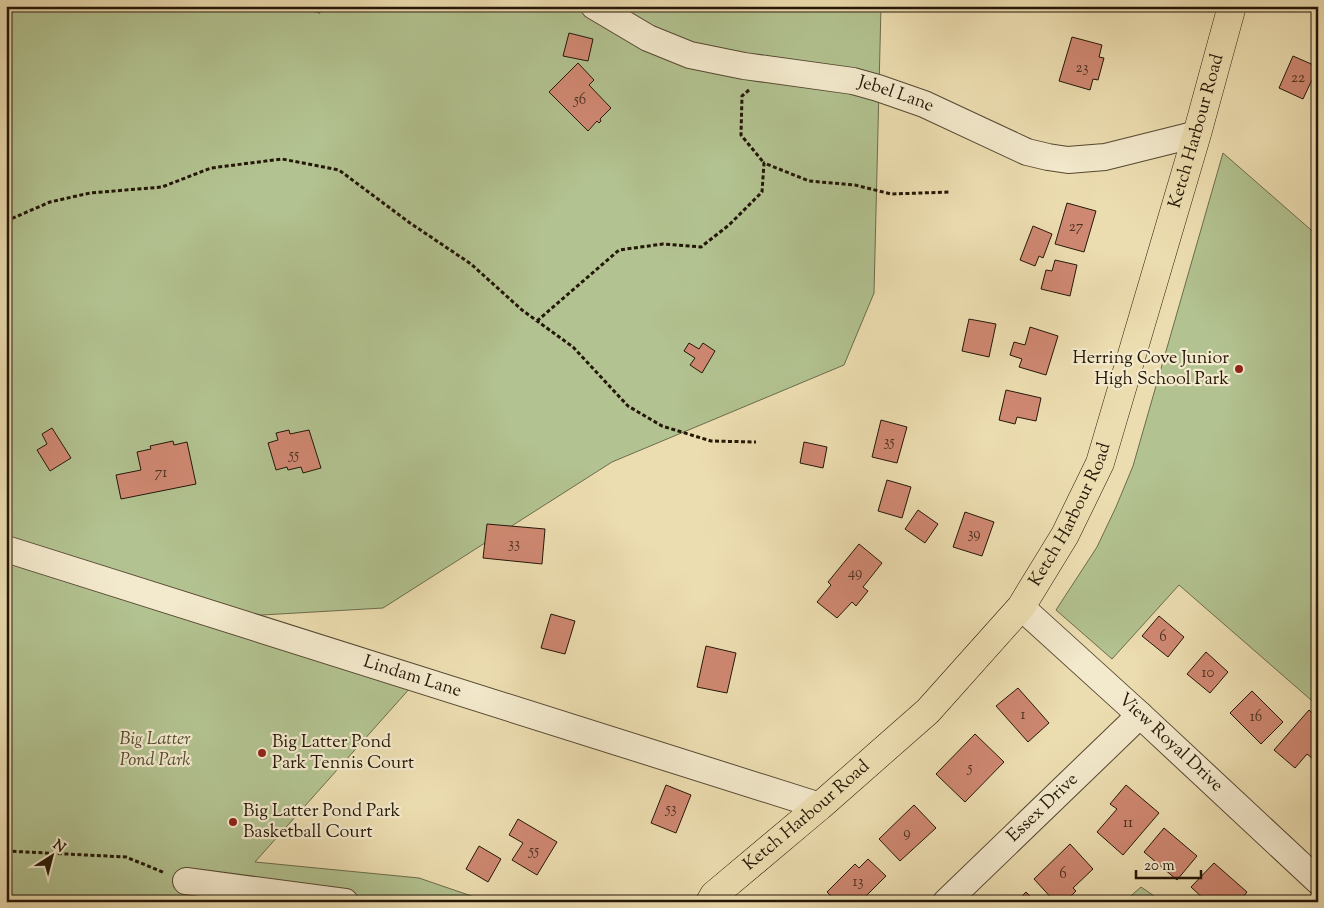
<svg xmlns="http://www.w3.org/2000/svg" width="1324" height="908" font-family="'Sorts Mill Goudy',serif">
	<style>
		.green { fill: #b2c290; stroke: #6b6c4c }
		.building { fill: #cf8872; stroke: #241707 }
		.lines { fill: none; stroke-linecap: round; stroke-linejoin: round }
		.minor-casing { stroke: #564831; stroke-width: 28 }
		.major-casing { stroke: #241707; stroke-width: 29 }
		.path { stroke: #241707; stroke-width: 3; stroke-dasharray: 4 2.5; stroke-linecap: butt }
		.minor { stroke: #f3e9cc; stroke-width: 26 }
		.major { stroke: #ecddb0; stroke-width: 28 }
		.poi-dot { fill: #8f2418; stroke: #f3e9cc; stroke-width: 2 }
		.labels { text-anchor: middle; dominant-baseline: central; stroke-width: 4.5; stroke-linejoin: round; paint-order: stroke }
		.number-label { font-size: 15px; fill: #4f3322 }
		.street-label { font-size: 18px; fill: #241707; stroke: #f3e9cc }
		.poi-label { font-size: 18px; fill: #241707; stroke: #f3e9cc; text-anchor: start }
		.park-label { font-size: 18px; font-style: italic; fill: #4f4a30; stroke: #f3e9cc }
	</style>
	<rect width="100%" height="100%" fill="#ecddb0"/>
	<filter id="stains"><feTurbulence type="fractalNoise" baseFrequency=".004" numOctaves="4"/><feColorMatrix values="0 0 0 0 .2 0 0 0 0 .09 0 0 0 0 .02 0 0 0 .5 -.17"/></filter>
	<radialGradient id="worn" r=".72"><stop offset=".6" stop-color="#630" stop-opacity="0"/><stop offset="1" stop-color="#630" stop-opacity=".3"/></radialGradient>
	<!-- green -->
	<path class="green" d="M 6,6 L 881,6 L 874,293 L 844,365 L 612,462 L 383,608 L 227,617 L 419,678 L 255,862 L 419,878 L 489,902 L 6,902 Z
		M 1223,153 L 1318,236 L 1318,706 L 1179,585 L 1112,659 L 1056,610 L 1097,547 L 1116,507 L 1133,466 Z
		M 1141,887 L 1163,902 L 1124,902 Z"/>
	<!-- building -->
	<path class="building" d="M 291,6 L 321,6 L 320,13 Z
		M 569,33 L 593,39 L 588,61 L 563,56 Z
		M 1072,37 L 1102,45 L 1099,57 L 1104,58 L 1098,80 L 1093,79 L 1090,90 L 1059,81 Z
		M 1293,56 L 1318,67 L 1303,99 L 1279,88 Z
		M 578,63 L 594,80 L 589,85 L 611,108 L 600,119 L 601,121 L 599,123 L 597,121 L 588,131 L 549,92 Z
		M 1067,203 L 1096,211 L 1084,252 L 1055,244 Z
		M 1033,226 L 1052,234 L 1043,258 L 1039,256 L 1035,266 L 1020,260 Z
		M 1055,260 L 1077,265 L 1070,296 L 1041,289 L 1046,270 L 1052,271 Z
		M 969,319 L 996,324 L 989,357 L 962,351 Z
		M 1030,327 L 1058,336 L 1046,375 L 1019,367 L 1022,359 L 1010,355 L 1014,342 L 1025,345 Z
		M 689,343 L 699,349 L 703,343 L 715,351 L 702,373 L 690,365 L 695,358 L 684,351 Z
		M 1006,390 L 1041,398 L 1036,421 L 1017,417 L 1015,424 L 999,420 Z
		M 881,420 L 907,427 L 897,463 L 872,457 Z
		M 52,428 L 71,458 L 50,471 L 37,450 L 47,444 L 42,434 Z
		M 289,430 L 290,434 L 309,430 L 321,468 L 303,473 L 301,467 L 288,470 L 287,467 L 276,470 L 268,443 L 278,440 L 276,433 Z
		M 173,441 L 174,445 L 187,442 L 196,484 L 121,499 L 116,475 L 141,470 L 137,452 L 151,449 L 150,446 Z
		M 804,442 L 827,447 L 823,468 L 800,463 Z
		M 887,480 L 911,487 L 902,518 L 878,511 Z
		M 918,510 L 938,524 L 925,543 L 905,529 Z
		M 965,512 L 994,522 L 982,556 L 953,547 Z
		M 487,524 L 545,529 L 542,564 L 483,558 Z
		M 859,544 L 882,563 L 863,587 L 868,591 L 856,606 L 852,602 L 837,618 L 817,602 L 831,585 L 828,582 Z
		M 551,614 L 575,621 L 565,654 L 541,648 Z
		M 1159,616 L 1184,637 L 1168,657 L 1142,636 Z
		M 706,646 L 736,653 L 727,693 L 697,687 Z
		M 1206,652 L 1228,672 L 1210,693 L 1187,674 Z
		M 1018,688 L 1049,723 L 1028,742 L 996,706 Z
		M 1252,691 L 1283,722 L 1261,744 L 1230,713 Z
		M 1309,710 L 1318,718 L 1318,763 L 1307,754 L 1295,768 L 1274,750 Z
		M 975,734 L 1004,762 L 965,802 L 936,774 Z
		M 666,785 L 691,795 L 676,833 L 651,823 Z
		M 1126,785 L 1159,813 L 1123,855 L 1097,832 L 1117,809 L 1110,804 Z
		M 914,805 L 936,828 L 900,861 L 879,839 Z
		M 518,819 L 557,842 L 537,875 L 512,860 L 523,843 L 509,835 Z
		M 1164,828 L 1197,856 L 1177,880 L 1144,852 Z
		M 1070,844 L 1093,869 L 1073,888 L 1076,891 L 1066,901 L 1062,897 L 1057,902 L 1055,902 L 1034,879 Z
		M 479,846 L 501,859 L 488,882 L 466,869 Z
		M 868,859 L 886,876 L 860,902 L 837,902 L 827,892 L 855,864 L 859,868 Z
		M 1214,863 L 1247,892 L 1239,902 L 1207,902 L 1191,887 Z
		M 1026,892 L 1036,902 L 1016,902 Z"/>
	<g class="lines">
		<!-- minor casing -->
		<g class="minor-casing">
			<g id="minor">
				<path id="s1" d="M 594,6 L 648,38 L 690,55 L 744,66 L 853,81 L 878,88 L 924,104 L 1027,152 L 1048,157 L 1068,160 L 1105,157 L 1197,134"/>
				<path id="s2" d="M 6,549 L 820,806"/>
				<path id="s3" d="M 1021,607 L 1140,715 L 1318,881"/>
				<path d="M 186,881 L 345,902"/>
				<path id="s4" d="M 946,902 L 1140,715"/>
			</g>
		</g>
		<!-- major casing -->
		<g class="major-casing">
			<g id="major">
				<path id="s5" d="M 710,902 L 714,895 L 820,806 L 928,711 L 1021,607 L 1065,535 L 1100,463 L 1197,134 L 1232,6"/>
			</g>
		</g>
		<!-- path -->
		<path class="path" d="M 749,90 L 742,96 L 741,135 L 764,163
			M 6,221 L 50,202 L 90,193 L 162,187 L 211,168 L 282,159 L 339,170 L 410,223 L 471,264 L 522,310 L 573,347 L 628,406 L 662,426 L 711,441 L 756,442
			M 537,321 L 619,250 L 663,244 L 701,247 L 729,225 L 762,192 L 764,163 L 809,181 L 855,185 L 891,194 L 950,192
			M 6,851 L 126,857 L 165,873"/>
		<!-- minor -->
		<use href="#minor" class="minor"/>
		<!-- major -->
		<use href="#major" class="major"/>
	</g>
	<!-- markers -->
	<g class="poi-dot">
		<circle cx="1239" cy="369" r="5"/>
		<circle cx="262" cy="753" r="5"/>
		<circle cx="233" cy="822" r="5"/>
	</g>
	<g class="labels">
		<!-- number labels -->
		<g class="number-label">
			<text x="1082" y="68">23</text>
			<text x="1298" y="78">22</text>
			<text x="580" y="100">56</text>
			<text x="1076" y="227">27</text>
			<text x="889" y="442">35</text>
			<text x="294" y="455">55</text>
			<text x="161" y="473">71</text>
			<text x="974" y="534">39</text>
			<text x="514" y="544">33</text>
			<text x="855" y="573">49</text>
			<text x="1163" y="637">6</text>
			<text x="1208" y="673">10</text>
			<text x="1023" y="715">1</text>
			<text x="1256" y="717">16</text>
			<text x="970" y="768">5</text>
			<text x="671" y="809">53</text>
			<text x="1128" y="823">11</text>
			<text x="907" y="833">9</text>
			<text x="534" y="851">55</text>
			<text x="1063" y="874">6</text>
			<text x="858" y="882">13</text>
		</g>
		<!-- street labels -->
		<g class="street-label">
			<text stroke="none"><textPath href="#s1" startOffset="318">Jebel Lane</textPath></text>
			<text stroke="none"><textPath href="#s5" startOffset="940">Ketch Harbour Road</textPath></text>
			<text stroke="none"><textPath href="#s5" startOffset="535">Ketch Harbour Road</textPath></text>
			<text stroke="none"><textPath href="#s2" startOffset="426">Lindam Lane</textPath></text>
			<text stroke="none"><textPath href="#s3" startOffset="202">View Royal Drive</textPath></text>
			<text stroke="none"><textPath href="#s4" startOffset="135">Essex Drive</textPath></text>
			<text stroke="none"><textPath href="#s5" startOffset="130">Ketch Harbour Road</textPath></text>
		</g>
		<!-- poi labels -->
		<g class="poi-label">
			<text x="1229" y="359" text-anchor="end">Herring Cove Junior<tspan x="1229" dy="21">High School Park</tspan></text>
			<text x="272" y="743">Big Latter Pond<tspan x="272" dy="21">Park Tennis Court</tspan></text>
			<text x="243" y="812">Big Latter Pond Park<tspan x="243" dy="21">Basketball Court</tspan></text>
		</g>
		<!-- park labels -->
		<g class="park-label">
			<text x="155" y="740">Big Latter<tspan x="155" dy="21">Pond Park</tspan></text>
		</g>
	</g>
	<!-- margin -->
	<rect width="1324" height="908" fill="none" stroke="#ecddb0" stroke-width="25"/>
	<rect x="8" y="8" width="1309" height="893" fill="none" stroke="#241707" stroke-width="2.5"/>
	<rect x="12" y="12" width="1299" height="883" fill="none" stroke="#241707"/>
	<!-- north arrow -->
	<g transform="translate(52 856) rotate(36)" stroke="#f3e9cc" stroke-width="4" paint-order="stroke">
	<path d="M0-4L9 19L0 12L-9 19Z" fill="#241707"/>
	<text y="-8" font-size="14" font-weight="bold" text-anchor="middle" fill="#241707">N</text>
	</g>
	<!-- scale -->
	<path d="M1136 870v8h65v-8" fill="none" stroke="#241707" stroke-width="2.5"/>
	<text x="1144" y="870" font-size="15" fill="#241707" stroke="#f3e9cc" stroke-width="4" paint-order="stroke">20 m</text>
	<rect width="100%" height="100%" filter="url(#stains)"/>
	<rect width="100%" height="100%" fill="url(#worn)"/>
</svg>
